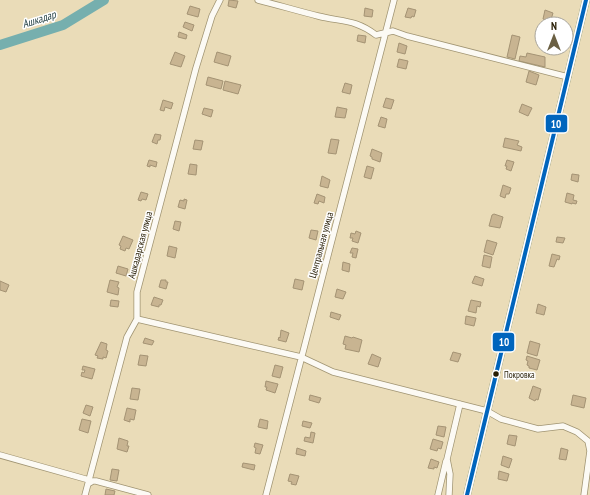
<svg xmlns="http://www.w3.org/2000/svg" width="590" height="495" font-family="'PT Sans Narrow',sans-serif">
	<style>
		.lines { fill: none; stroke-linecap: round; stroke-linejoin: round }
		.river { stroke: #76afae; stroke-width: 10 }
		.building { fill: #c8b491; stroke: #a49374 }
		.minor-casing { stroke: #a09472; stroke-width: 7 }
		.major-casing { stroke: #a4a98d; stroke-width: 8 }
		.minor { stroke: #fcfaf4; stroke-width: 5.5 }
		.major { stroke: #e5eadf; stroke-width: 7 }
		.bus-1-casing { stroke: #fff; stroke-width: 7 }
		.bus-1 { stroke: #0065bd; stroke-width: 4 }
		.bus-dot { fill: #271d04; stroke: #fff; stroke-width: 1.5 }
		.labels { text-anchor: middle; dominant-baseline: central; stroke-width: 3; stroke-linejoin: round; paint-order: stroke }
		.bus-label { font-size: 9px; fill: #271d04; stroke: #fff; text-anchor: start }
		.street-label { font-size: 10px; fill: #271d04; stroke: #fff }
		.water-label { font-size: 11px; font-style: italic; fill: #284448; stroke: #fff }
		.line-badge { stroke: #fff; stroke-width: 1.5 }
		.badge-label { font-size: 11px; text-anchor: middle; font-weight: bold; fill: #fff }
	</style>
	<rect width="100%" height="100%" fill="#eadcb8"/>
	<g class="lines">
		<!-- river -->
		<path class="river" d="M 0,45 L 63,25 L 104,0"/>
	</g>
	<!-- building -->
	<path class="building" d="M 229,0 L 238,1 L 236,8 L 228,6 Z
		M 190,6 L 200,9 L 198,17 L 187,14 Z
		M 365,8 L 373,10 L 372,17 L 364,16 Z
		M 408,8 L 416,10 L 414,17 L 412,16 L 411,18 L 405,17 Z
		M 545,10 L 553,13 L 550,23 L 546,22 L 546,20 L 543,19 Z
		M 185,22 L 194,25 L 192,31 L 183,27 Z
		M 179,32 L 187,35 L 186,39 L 178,37 Z
		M 358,35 L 366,36 L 365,43 L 357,41 Z
		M 512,35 L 520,37 L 515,59 L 507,57 Z
		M 399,43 L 407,46 L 405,54 L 397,52 Z
		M 175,52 L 185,56 L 181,67 L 170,64 Z
		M 217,52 L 231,56 L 228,66 L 214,62 Z
		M 527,53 L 545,57 L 545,67 L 519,61 L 520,56 L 526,57 Z
		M 399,59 L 408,61 L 406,69 L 397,67 Z
		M 529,71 L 539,75 L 536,85 L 526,82 Z
		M 208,77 L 223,81 L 221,89 L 206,85 Z
		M 225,81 L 241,85 L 238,94 L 223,90 Z
		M 345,83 L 352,85 L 350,94 L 342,92 Z
		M 386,98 L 394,100 L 391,109 L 383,107 Z
		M 163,100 L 173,103 L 171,109 L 165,107 L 164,111 L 160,110 Z
		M 522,104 L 532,108 L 528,116 L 519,112 Z
		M 337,107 L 347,109 L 345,118 L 335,117 Z
		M 204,108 L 213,110 L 211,117 L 202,114 Z
		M 381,117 L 387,119 L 385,128 L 378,126 Z
		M 155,134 L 161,135 L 160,140 L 158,140 L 157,144 L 152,142 Z
		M 505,138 L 519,141 L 517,145 L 522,147 L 521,151 L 503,147 Z
		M 331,139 L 339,140 L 336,154 L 328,153 Z
		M 195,140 L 203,141 L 201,150 L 193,149 Z
		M 372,149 L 382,153 L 380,162 L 372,159 L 372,157 L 370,156 Z
		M 149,160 L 157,162 L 156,167 L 150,165 L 150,167 L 147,166 Z
		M 507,160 L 514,162 L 511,171 L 506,169 L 507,166 L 505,166 Z
		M 190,164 L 197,165 L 196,175 L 188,174 Z
		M 367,166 L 374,168 L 371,179 L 364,177 Z
		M 572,174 L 579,175 L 578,182 L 571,180 Z
		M 322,176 L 330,180 L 328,188 L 320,186 Z
		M 503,185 L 511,188 L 509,194 L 506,194 L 505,198 L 500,196 Z
		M 141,192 L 148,194 L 146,200 L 142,199 L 141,201 L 138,200 Z
		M 567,193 L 574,195 L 573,200 L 577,201 L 576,204 L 572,203 L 572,204 L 565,202 Z
		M 317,194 L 325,197 L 324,203 L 319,201 L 318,204 L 314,203 Z
		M 184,199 L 187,200 L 185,209 L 178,207 L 180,200 L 184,201 Z
		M 494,214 L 503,217 L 500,228 L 489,226 L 492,215 Z
		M 175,221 L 181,222 L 179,231 L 173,229 Z
		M 311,230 L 318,231 L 316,240 L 309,238 Z
		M 356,231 L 361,233 L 358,243 L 352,241 L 353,238 L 350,238 L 351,233 L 355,234 Z
		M 123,236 L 133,240 L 129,249 L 126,248 L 125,251 L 120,249 L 121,246 L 119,245 Z
		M 557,237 L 565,238 L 563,243 L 556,242 Z
		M 487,240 L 497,243 L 493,255 L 484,252 Z
		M 169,246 L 177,248 L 175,258 L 167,256 Z
		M 352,248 L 358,249 L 356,258 L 352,257 L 353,253 L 350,253 Z
		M 552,254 L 560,256 L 559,260 L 557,259 L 554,267 L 549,266 Z
		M 484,255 L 492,257 L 490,268 L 482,266 Z
		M 343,262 L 350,264 L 349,272 L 342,270 Z
		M 118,266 L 128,269 L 126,276 L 116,273 Z
		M 475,276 L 484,279 L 482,286 L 472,283 Z
		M 295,279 L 304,281 L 302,290 L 293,288 Z
		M 110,280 L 119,282 L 117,287 L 119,288 L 118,295 L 107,292 Z
		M 161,280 L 166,280 L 166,282 L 168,282 L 166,289 L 159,287 Z
		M 0,281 L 9,285 L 6,292 L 0,290 Z
		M 337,289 L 346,292 L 343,299 L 335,297 Z
		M 154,297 L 163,300 L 161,305 L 159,305 L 159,307 L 151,305 Z
		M 111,300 L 119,301 L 118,307 L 110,306 Z
		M 471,300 L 481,302 L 480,307 L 477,306 L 476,313 L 468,311 Z
		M 538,304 L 546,307 L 544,315 L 536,313 Z
		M 331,312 L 341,315 L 339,320 L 330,317 Z
		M 466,316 L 476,318 L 474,326 L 465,324 Z
		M 281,330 L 289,333 L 286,342 L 278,340 L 279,337 L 280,338 Z
		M 345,336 L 352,338 L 353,337 L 362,340 L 359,352 L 345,349 L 346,345 L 343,344 Z
		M 145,338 L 154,341 L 152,345 L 143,343 Z
		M 530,341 L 540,344 L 537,356 L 527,353 Z
		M 101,342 L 107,344 L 106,350 L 108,351 L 106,358 L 103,357 L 103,359 L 97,358 L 98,356 L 95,355 Z
		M 453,352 L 461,354 L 458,362 L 450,360 Z
		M 372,354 L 381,358 L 378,367 L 368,364 Z
		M 140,355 L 148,356 L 146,366 L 138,365 Z
		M 527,356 L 540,360 L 537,370 L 529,368 L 529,366 L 527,365 L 528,361 L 526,360 Z
		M 275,365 L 283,367 L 280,378 L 272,376 Z
		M 83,366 L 95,369 L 92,379 L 81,376 L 82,372 L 84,373 L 85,370 L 82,370 Z
		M 266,381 L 278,384 L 275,393 L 266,390 L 267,387 L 265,387 Z
		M 533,386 L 541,389 L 538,400 L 536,399 L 535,401 L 529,398 Z
		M 132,388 L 140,389 L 138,400 L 130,399 Z
		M 310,395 L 321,398 L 319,403 L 309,400 Z
		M 573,395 L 586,398 L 584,408 L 571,405 Z
		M 86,405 L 93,407 L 90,416 L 83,413 Z
		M 127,408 L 136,410 L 134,420 L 130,419 L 130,422 L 124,420 Z
		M 82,419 L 91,421 L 88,433 L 79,430 Z
		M 260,419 L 268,421 L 267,429 L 258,427 Z
		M 303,421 L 312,423 L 310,428 L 302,426 Z
		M 438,426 L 446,427 L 444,437 L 436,435 Z
		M 311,432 L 315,433 L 313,443 L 304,441 L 305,437 L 310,438 Z
		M 509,435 L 517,436 L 515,446 L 507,444 Z
		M 119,438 L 128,441 L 127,446 L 129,446 L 127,452 L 117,449 Z
		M 433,439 L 443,442 L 441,449 L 438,448 L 437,451 L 430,449 Z
		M 255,443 L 263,445 L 260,454 L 255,453 L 256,448 L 254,447 Z
		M 297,448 L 306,451 L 305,456 L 296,454 Z
		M 561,448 L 568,450 L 566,460 L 559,459 Z
		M 503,456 L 512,459 L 509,468 L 501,465 Z
		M 431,459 L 439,462 L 437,468 L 434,467 L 434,469 L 428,468 Z
		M 243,463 L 255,465 L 254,470 L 242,467 Z
		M 112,469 L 119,470 L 117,481 L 110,480 Z
		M 499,471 L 509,474 L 507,481 L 498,479 Z
		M 290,474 L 299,476 L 296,485 L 291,484 L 292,482 L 288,481 Z
		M 106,489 L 115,491 L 114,495 L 105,495 Z"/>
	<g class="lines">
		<!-- minor casing -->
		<g class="minor-casing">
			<path id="minor" d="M 258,0 C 278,5 298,11 318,16 C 342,22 355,19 376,35 L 393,31 L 407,36 L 568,77
				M 137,319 L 301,357 L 333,372 L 487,411 L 501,419 L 538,429 L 563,426 L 577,432 L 588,441 L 590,451 L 584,495
				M 0,455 L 89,480
				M 88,484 L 93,481 L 96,481 L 148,495
				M 85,495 L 127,337 L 137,319 L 137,292 L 196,68 L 212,16 L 220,0
				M 266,495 L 394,0
				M 438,495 L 446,461
				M 449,495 L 450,474 L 447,459 L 460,404"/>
		</g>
		<!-- major casing -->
		<g class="major-casing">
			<path id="major" d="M 467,495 L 586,0"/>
		</g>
		<!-- minor -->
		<use href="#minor" class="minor"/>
		<!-- major -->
		<use href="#major" class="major"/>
		<!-- bus-1 casing -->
		<g class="bus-1-casing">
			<path id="bus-1" d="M 467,495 L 586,0"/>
		</g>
		<!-- bus-1 -->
		<use href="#bus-1" class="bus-1"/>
	</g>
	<!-- markers -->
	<circle class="bus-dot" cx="496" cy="374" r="3.5"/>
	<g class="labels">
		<!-- bus labels -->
		<g class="bus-label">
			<text x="504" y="374">Покровка</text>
		</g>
		<!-- street labels -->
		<g class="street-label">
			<text transform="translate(140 245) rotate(-75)">Ашкадарская улица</text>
			<text transform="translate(321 245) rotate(-75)">Центральная улица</text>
		</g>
		<!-- water labels -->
		<g class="water-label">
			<text transform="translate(39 19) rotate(-18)">Ашкадар</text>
		</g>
	</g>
	<g class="line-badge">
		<rect x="545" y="114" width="23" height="19" rx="4" fill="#0065bd"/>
		<rect x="492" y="332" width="23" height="20" rx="4" fill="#0065bd"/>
	</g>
	<g class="badge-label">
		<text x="556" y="128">10</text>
		<text x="504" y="346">10</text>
	</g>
	<!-- north arrow -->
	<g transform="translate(554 36)"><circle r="19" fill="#ffffff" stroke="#a9a59b"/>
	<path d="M0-3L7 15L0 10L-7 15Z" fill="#6b6043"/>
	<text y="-6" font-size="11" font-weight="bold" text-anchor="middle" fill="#271d04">N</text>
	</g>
</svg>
